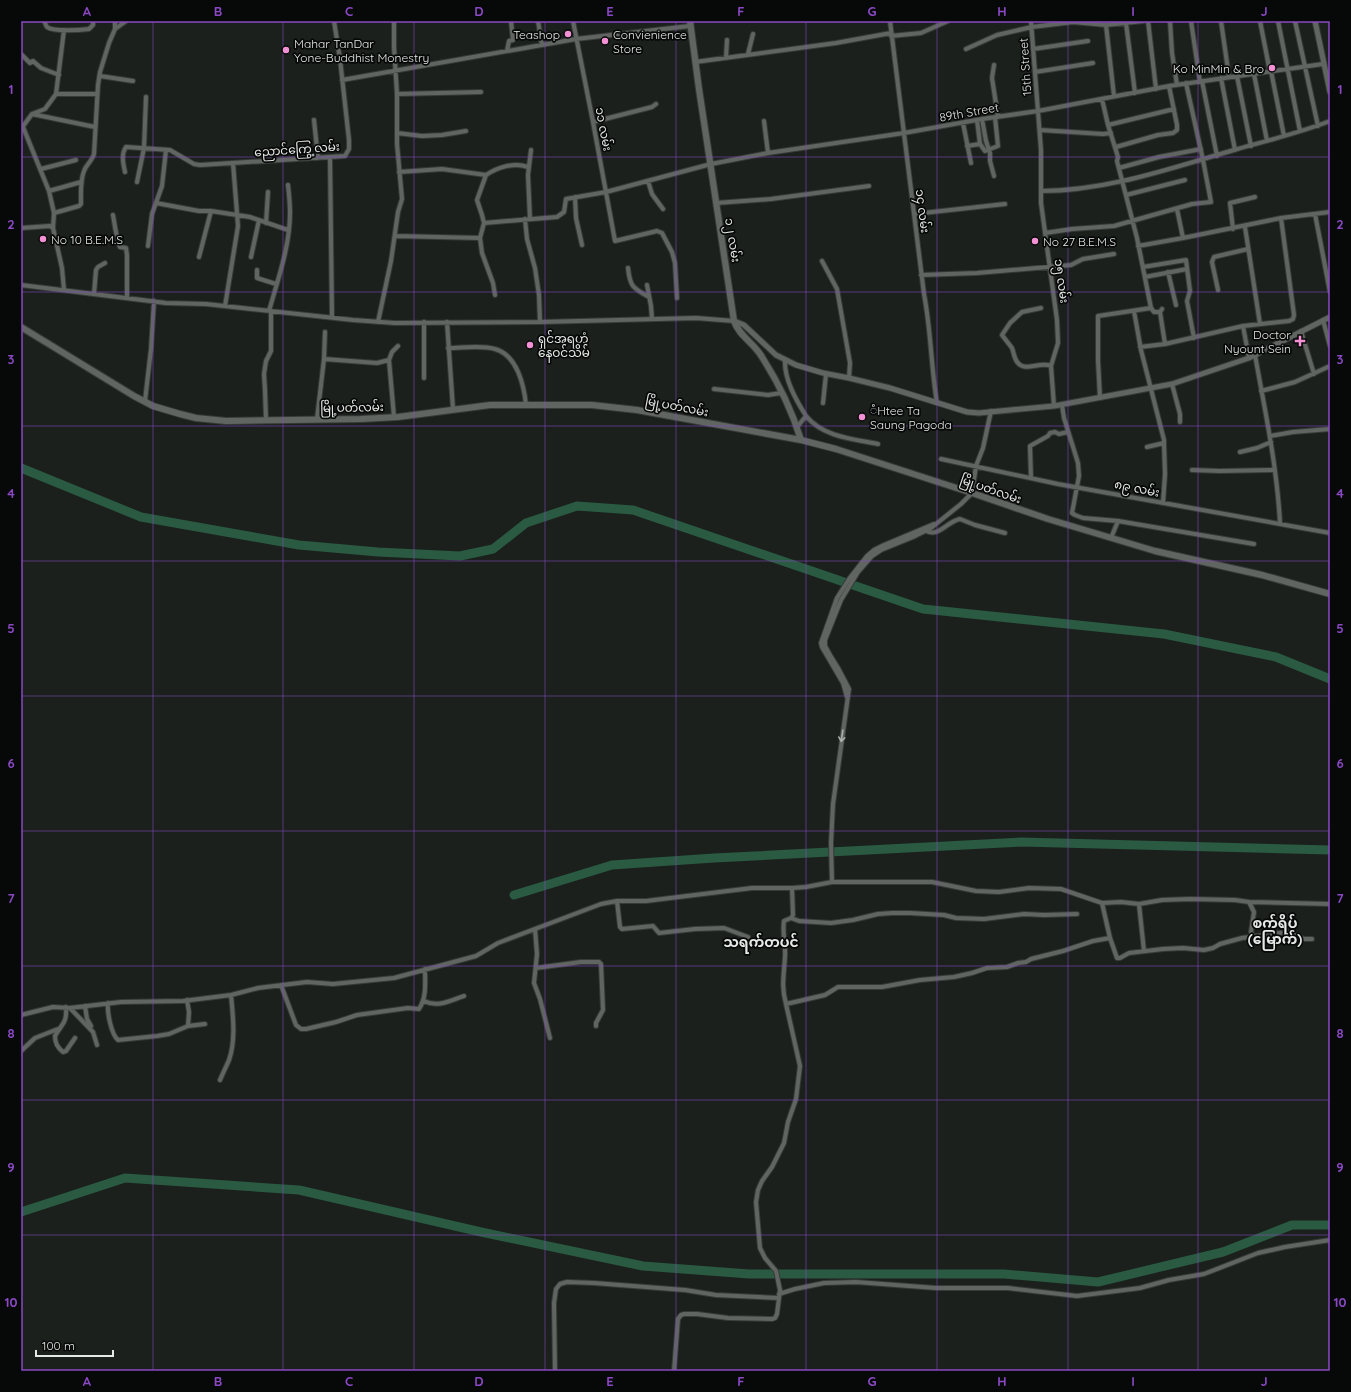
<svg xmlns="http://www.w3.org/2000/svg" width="1351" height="1392" font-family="Quicksand,'Noto Sans Myanmar',sans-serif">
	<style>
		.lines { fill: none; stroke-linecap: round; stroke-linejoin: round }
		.river { stroke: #2a5a42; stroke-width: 9 }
		.minor-casing { stroke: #373a38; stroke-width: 6 }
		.tertiary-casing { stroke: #373a38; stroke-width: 7 }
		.secondary-casing { stroke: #373a38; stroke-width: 8 }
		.minor { stroke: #606562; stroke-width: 4 }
		.tertiary { stroke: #606562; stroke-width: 5 }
		.secondary { stroke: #606562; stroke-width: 6 }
		.oneway { stroke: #aaaeab }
		.grid { fill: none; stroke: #8b48c5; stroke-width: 1; stroke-opacity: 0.55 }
		.poi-dot { fill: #f491d4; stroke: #070908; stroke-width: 1.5 }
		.labels { text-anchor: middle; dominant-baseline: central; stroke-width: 3.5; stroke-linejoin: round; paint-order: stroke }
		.poi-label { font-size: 12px; fill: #e6e9e7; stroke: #070908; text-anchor: start }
		.street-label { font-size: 12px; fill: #e6e9e7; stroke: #070908 }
		.quarter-label { font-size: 14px; font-weight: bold; fill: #e6e9e7; stroke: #070908 }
		.neatline { fill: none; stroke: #8b48c5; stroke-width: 1.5 }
		.grid-label { font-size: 13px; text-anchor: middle; font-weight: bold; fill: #8b48c5 }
	</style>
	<rect width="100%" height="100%" fill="#1b201d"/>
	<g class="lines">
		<!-- river -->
		<path class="river" d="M 21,468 L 141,517 L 299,545 L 378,552 L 460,556 L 493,549 L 526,523 L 577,506 L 633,510 L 923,609 L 1164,634 L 1276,657 L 1330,679
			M 514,895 L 612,865 L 714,858 L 1021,842 L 1330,850
			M 21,1212 L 125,1178 L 299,1190 L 481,1232 L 643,1266 L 749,1274 L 1004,1274 L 1098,1282 L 1223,1252 L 1292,1225 L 1330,1225"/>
		<!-- minor casing -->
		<g class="minor-casing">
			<path id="minor" d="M 44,21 C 45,22 46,26 47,27 C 53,32 81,30 89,29 L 93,25 L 93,21
				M 115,21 L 115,29
				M 538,21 L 542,45
				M 573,21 L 593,122 L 615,241 L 657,231 L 662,233 L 672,252 L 675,263 L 677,298
				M 890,21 L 924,294 C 931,330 931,367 937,403
				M 1031,21 L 1041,150 L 1041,203 L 1057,320 L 1058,343 L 1051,366 L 1054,406
				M 1148,21 L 1156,89
				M 1170,21 L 1172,53 L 1177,85
				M 1191,21 L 1200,82
				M 1221,21 L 1229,77
				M 1260,21 L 1270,72
				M 1278,21 L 1300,131
				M 1295,21 L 1318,126
				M 1126,23 L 1135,93
				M 1106,25 L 1114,96
				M 891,36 L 921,33 L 948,21
				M 966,49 L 997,35 L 1032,27 L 1073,22 L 1106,25 L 1143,21
				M 1033,49 L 1088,41
				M 507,51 L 509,41 L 513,40 L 511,21
				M 21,54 L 30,63 L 33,61 L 41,68 L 59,75
				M 748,54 L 753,34
				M 726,58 L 727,40
				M 695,62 L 836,43 L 891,33
				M 994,65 L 992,78 L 998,117
				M 1271,71 L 1284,136
				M 1035,72 L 1093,63
				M 1254,74 L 1267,141
				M 100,76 L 133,81
				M 1237,76 L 1251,146
				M 1221,78 L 1235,150
				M 342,80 L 576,39 L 690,26
				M 1202,81 L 1217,156
				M 56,94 L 97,94
				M 397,94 L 481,92
				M 1102,99 L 1108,125 L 1118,157 L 1117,161 L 1137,238 L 1151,308 L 1154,312 L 1160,312 L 1162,309
				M 32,114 L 95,127
				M 982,119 L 986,141 L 990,153 L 990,161 L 994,176
				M 314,120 L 318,158
				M 977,120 L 980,144 L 985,151 L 998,146 L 995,117
				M 764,121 L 768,153
				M 593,122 L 652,107 L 656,104
				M 963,123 L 971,163
				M 1108,125 L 1174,109
				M 23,127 L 49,191 L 54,213 L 53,228
				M 21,129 L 32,114 L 45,109 L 56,94 L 64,30
				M 1040,130 L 1103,134 L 1111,133
				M 397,133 L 422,136 L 442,135 L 466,131
				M 967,146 L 980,144
				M 1116,147 L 1158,135 L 1173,133 L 1177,130 L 1177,125 L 1169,86
				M 330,157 L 332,317
				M 1119,168 L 1159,157 L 1201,149
				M 41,169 L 76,160
				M 125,172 C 123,163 121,154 126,147 L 170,150 L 194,164 L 200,165 L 345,156 L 349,149 L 349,140 L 340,59 L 334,21
				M 399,172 L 442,169 L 486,175
				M 648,181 L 652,194 L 663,209
				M 137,182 L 144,148 L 146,97
				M 49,191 L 81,182
				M 1041,191 C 1107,191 1171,168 1234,150 C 1266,141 1299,133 1330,121
				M 1126,195 L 1185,180
				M 575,197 L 576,218 L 582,245
				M 156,203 L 199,211 L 211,211 L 250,217 L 288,230
				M 716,203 L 771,199 L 869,186
				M 54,213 L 79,206 L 81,204 C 81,193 80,181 84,171 C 86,165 92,161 94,154 L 98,85 L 100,72 L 109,43 L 115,29 L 126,21
				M 914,214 L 1005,204
				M 1315,214 L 1330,292
				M 113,215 C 115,226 116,237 120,247 L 126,248 L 127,255 L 127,298
				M 525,219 L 527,239 L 535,268 L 539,295 L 540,322
				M 530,219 L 528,175 L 531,150
				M 266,223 L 268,192
				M 484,223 L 557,217 L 564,212 L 566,199 L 606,192 L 711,164 L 768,153 L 904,133 L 982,119 L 1038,111 L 1169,86 L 1323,64
				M 1245,227 L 1260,324
				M 21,228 L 50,226 L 53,228 L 62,268 L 64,290
				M 1233,229 L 1230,203 L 1255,197
				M 1045,233 L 1072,229 L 1114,226 L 1192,204 L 1211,202 L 1203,160 L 1186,83
				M 395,236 L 480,238
				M 1183,238 L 1281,218 L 1330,212
				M 148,246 L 152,214 L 162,186 L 166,150
				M 1138,246 L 1183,238 L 1177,209
				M 199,257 L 211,211
				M 251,257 L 259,220
				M 822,261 L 837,289 L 850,363 L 849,378
				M 1143,267 L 1186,260 L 1190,291 L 1187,301 L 1194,338
				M 628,268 C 630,287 633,288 649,297
				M 257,270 L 257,278 L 276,284
				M 1168,272 L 1176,305
				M 921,275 L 977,273 L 1071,265 L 1083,259 L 1114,254
				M 1145,277 L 1187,269
				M 21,285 L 166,303 L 206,304 L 353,320 L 395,323 L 540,322 L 696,318 L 734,321
				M 647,285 L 651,306 L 652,319
				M 1218,290 L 1212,262 L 1214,257 L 1248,249
				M 94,294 L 96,270 L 98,267 L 105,263
				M 495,295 L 493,283 L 482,253 L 480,238 L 484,223 L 482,215 L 477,200 L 486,175 C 498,167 514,162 528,167
				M 225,306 L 238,226 L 233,163
				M 1041,308 L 1022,312 L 1010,323 L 1002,335 C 1005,339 1009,344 1012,348 C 1014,353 1014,359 1018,363 C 1025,372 1041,361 1051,366
				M 269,311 C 278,279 290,246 290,213 C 290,204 289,194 288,185
				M 1134,311 L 1141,350 L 1164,440 L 1164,443 L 1147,447
				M 1160,312 L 1165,344
				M 1323,320 L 1330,346
				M 378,322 L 391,261 L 398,212 L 402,199 L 397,144 L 397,94 L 394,47 L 394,21
				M 447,322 L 453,409
				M 1243,326 L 1249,358
				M 1301,331 L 1314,374
				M 1140,347 L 1165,344 L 1243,326 L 1289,321 L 1293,319 L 1294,315 L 1281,218
				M 448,348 C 462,348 482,345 495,349 C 517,355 524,385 526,405
				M 1255,355 C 1265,411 1277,466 1280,523
				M 324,359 L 377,363 L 389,360 L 392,352 L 398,346
				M 389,360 L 394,417
				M 785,360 C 784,379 796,400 806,416 L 797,427
				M 424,378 L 424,322
				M 1172,384 L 1180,414 L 1180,422
				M 714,389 L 768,395 L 781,393
				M 1261,391 L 1295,382 L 1330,366
				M 1100,398 L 1098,360 L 1098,316 L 1151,308
				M 145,401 L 151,349 L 154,301
				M 823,403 L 826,374
				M 1062,405 L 1064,418 L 1078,463 L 1079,476 L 1072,513 L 1075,515 L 1083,518 L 1118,521 L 1254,544
				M 806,416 C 823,437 853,439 878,444
				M 317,419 L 324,359 L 325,332
				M 266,420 L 265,390 L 264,374 L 266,361 L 271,351 L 271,311
				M 1270,436 L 1293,432 L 1330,429
				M 1240,452 L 1257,448 L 1271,442
				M 941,459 L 1058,484 L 1330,533
				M 1192,470 L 1220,471 L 1274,470
				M 1031,478 L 1030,446 L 1048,436 L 1050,433 L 1055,432 L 1059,434 L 1068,432
				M 1163,503 L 1165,474 L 1164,443
				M 926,531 C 940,537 946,522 960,519 L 975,525 L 1005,533
				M 1111,538 L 1118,521
				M 847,697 L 843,683 L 822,647 L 821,643 L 837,598 L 849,579 L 867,556 L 874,550 L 884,545 L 934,524
				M 832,882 L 831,843 L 833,804 L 849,689 L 838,668 L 830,655 L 825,646 L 825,640 L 841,600 L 858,572 L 872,556 L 881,550 L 913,537 L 931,528 L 961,504 L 972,493 L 976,466 L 983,448 L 991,411
				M 792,888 L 793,915 L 791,918 L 784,921 C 782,933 786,945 785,957 C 784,975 781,986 786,1004 L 825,995 L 838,987 L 882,987 L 920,980 L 954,977 L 972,973 L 987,968 L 1007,967 L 1018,963 L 1026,962 L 1031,959 L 1063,951 L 1093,941 L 1110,938
				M 617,901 L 620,927 L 622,929 L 653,926 L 659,933 L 695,929 L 724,928 L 748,937
				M 1249,902 L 1254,912 L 1251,932 L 1253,936
				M 1102,903 L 1110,938 L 1117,958 L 1120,958 L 1129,953 L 1163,949 L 1183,948 L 1204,950 L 1213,948 L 1220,944 L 1242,938 L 1288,932 L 1304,939 L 1312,939
				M 1139,904 L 1144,951
				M 791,918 L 799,921 L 831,923 L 853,920 L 878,914 L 892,913 L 910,913 L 944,915 L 956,918 L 984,919 L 1024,914 L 1044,915 L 1077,914
				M 535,929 L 537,954 L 534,983 L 540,999 L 550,1038
				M 536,968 L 581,962 L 599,962 L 601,964 L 603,1010 L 596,1023 L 596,1026
				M 281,985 L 296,1025 L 301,1029 L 306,1029 L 336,1022 L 357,1015 L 408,1008 L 419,1009 C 427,997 425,982 425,969
				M 187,1000 L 189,1012 L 188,1026
				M 424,1001 C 438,1008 451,1000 464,996
				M 108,1003 C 107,1012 111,1034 118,1040 L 157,1036 L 169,1034 L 188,1026 L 205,1024
				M 85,1006 L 87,1019 L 91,1026
				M 66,1007 C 67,1024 62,1023 55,1036 C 55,1043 57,1047 63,1052 L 66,1051 L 75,1038
				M 70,1008 L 93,1032 L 97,1045
				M 21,1015 L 53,1007 L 70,1008 L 121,1002 L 183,1001 L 231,995 L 258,988 L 307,982 L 333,984 L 394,978 L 476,956 L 498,943 L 601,904 L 617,901 L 646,901 L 752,888 L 792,888 L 806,887 L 832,882 L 932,882 L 976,891 L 999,892 L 1029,888 L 1061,889 L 1102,903 L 1121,902 L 1139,904 L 1162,900 L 1190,899 L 1235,900 L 1249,902 L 1330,904
				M 21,1051 L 35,1038 L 58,1029
				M 220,1080 C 223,1073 226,1067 229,1060 C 236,1040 233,1016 231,995
				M 779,1294 L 795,1289 L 824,1283 L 856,1282 L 936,1288 L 1008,1288 L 1077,1296 L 1140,1288 L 1169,1280 L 1204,1274 L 1258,1253 L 1285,1247 L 1330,1240
				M 555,1371 L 554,1303 L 556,1289 L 560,1284 L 567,1282 L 594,1283 L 685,1290 L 716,1295 L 779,1298 L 780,1290 L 776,1271 L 765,1258 L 760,1248 L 756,1202 L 758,1190 L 762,1181 L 772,1167 L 784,1143 L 788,1122 L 796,1099 L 800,1066 L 786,1004
				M 674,1371 L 678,1319 L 681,1315 L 684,1314 L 697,1314 L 728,1318 L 772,1319 L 775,1318 L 777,1314 L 779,1298"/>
		</g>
		<!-- tertiary casing -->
		<g class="tertiary-casing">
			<path id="tertiary" d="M 1315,21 L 1330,92
				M 734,321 L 744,325 L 776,355 L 796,365 L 823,373 L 849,378 L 890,388 L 967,412 L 979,413 L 1054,406 L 1172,384 L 1249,358 L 1330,317"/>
		</g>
		<!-- secondary casing -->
		<g class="secondary-casing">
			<path id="secondary" d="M 690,21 L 699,89 L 734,321 C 739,336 754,343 762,357 C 778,382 792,411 801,440
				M 21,327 L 134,396 L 153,406 L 180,414 L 196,418 L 226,421 L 361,419 L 398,417 L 490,405 L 592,405 L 637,410 L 801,440 L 836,449 L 972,493 L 1048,519 L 1155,551 L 1262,575 L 1330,594"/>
		</g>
		<!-- minor -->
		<use href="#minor" class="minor"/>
		<!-- tertiary -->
		<use href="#tertiary" class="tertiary"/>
		<!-- secondary -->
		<use href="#secondary" class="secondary"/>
	</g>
	<!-- one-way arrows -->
	<defs><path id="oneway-shaft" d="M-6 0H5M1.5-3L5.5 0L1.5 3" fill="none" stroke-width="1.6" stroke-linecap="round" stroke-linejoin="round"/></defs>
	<use class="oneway" href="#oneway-shaft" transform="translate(842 736) rotate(98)"/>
	<!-- grid -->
	<path class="grid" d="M 153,21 L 153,1371M 283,21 L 283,1371M 414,21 L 414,1371M 545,21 L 545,1371M 676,21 L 676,1371M 806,21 L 806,1371M 937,21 L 937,1371M 1068,21 L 1068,1371M 1198,21 L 1198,1371M 21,157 L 1330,157M 21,292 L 1330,292M 21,426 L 1330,426M 21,561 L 1330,561M 21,696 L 1330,696M 21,831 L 1330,831M 21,966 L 1330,966M 21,1100 L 1330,1100M 21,1235 L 1330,1235"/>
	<!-- markers -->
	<g class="poi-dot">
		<circle cx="568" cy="34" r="4"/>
		<circle cx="605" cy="41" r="4"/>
		<circle cx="286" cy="50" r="4"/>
		<circle cx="1272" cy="68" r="4"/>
		<circle cx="43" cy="239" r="4"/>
		<circle cx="1035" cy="241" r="4"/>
		<path d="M1298 335h4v4h4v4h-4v4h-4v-4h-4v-4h4z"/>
		<circle cx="530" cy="345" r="4"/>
		<circle cx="862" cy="417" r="4"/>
	</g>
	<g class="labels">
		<!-- poi labels -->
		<g class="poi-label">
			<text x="560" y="34" text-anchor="end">Teashop</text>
			<text x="613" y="34">Convienience<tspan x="613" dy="14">Store</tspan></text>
			<text x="294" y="43">Mahar TanDar<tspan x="294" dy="14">Yone-Buddhist Monestry</tspan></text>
			<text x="1264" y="68" text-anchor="end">Ko MinMin &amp; Bro</text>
			<text x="51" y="239">No 10 B.E.M.S</text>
			<text x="1043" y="241">No 27 B.E.M.S</text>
			<text x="1291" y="334" text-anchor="end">Doctor<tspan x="1291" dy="14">Nyount Sein</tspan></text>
			<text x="538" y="338">ရှင်အရဟံ<tspan x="538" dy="14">နေဝင်သိမ်</tspan></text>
			<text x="870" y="410">ံHtee Ta<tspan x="870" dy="14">Saung Pagoda</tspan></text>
		</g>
		<!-- street labels -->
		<g class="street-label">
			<text transform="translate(1025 67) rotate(-94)">15th Street</text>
			<text transform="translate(969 112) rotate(-10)">89th Street</text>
			<text transform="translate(604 129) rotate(79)">၁၁ လမ်း</text>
			<text transform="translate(297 149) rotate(-4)">ညောင်ကြွေ့လမ်း</text>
			<text transform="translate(923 211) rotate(83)">၁၄ လမ်း</text>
			<text transform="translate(733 240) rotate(81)">၁၂ လမ်း</text>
			<text transform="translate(1062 281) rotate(82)">၁၅ လမ်း</text>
			<text transform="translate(677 406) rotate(11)">မြို့ပတ်လမ်း</text>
			<text transform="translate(352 407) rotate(-1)">မြို့ပတ်လမ်း</text>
			<text transform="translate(1137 488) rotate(11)">၈၉ လမ်း</text>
			<text transform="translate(991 489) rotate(19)">မြို့ပတ်လမ်း</text>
		</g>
		<!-- quarter labels -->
		<g class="quarter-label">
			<text x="1275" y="923">စက်ရိပ်<tspan x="1275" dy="16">(မြောက်)</tspan></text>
			<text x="761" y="942">သရက်တပင်</text>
		</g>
	</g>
	<!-- border -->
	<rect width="1351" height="1392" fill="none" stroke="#070908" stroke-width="44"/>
	<!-- scale -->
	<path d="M36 1350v6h77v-6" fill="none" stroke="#e6e9e7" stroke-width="2"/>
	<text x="42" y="1350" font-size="12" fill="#e6e9e7" stroke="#070908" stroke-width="3" paint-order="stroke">100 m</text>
	<rect x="22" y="22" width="1307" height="1348" class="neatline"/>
	<g class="grid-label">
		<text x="87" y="16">A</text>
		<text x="218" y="16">B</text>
		<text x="349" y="16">C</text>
		<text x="479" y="16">D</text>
		<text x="610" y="16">E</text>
		<text x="741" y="16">F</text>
		<text x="872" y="16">G</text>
		<text x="1002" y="16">H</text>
		<text x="1133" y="16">I</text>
		<text x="1264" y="16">J</text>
		<text x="11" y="94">1</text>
		<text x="1340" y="94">1</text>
		<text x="11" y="229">2</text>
		<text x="1340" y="229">2</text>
		<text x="11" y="364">3</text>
		<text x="1340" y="364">3</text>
		<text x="11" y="498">4</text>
		<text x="1340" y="498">4</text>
		<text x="11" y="633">5</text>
		<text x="1340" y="633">5</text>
		<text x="11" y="768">6</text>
		<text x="1340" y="768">6</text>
		<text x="11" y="903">7</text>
		<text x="1340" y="903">7</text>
		<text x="11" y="1038">8</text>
		<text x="1340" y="1038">8</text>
		<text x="11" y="1172">9</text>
		<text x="1340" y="1172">9</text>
		<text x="11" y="1307">10</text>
		<text x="1340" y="1307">10</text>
		<text x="87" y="1386">A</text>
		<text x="218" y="1386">B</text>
		<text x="349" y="1386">C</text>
		<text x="479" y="1386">D</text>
		<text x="610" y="1386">E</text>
		<text x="741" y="1386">F</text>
		<text x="872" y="1386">G</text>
		<text x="1002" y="1386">H</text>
		<text x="1133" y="1386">I</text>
		<text x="1264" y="1386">J</text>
	</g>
</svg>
